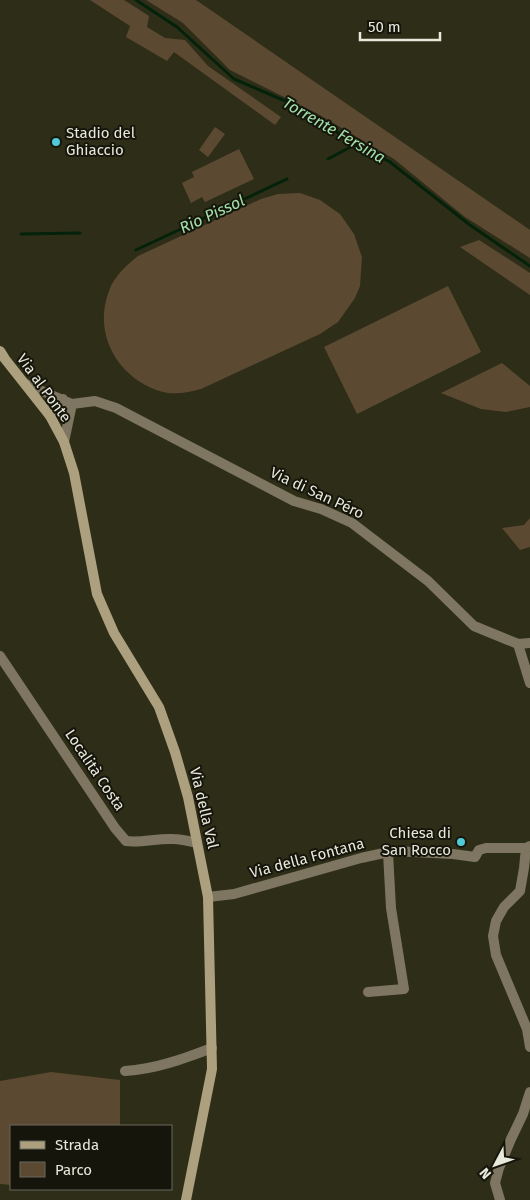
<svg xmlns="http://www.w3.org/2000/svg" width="530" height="1200" font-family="'Fira Sans',sans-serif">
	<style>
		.green { fill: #5c4932 }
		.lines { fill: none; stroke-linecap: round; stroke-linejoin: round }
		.stream { stroke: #04220a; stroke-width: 3 }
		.street { stroke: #7e7661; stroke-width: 10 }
		.secondary { stroke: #ada07f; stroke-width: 10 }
		.poi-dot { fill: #52cbd9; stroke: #15150c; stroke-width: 2 }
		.labels { text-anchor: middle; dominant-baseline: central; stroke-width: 4; stroke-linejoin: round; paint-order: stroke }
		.poi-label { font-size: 15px; fill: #e8e8db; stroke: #15150c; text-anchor: start }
		.street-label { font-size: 15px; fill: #e8e8db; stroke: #15150c }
		.water-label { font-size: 16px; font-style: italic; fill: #a1e1a8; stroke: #15150c }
	</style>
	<rect width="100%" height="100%" fill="#2e2e18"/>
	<!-- green -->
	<path class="green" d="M 90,0 L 124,0 L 149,16 L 147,27 L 165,38 L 185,40 L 208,66 L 281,117 L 275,125 L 174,52 L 167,61 L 126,37 L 130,26 Z
		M 146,0 L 196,0 L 530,230 L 530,258 L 465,217 L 394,159 L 318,114 L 230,70 L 183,23 Z
		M 215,127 L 225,134 L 208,157 L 199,150 Z
		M 239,149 L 254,179 L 205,202 L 202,197 L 191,203 L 182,183 L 194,177 L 192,172 Z
		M 300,193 L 320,200 L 340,214 L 354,234 L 362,257 L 360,286 L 355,298 L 338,322 L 320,334 L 201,389 C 190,392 175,395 163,392 C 119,380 92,335 109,291 C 114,276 127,265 138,256 L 261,199 L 278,194 Z
		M 479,240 L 530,273 L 530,295 L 460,247 Z
		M 448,286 L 481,352 L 357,414 L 324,347 Z
		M 502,363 L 530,386 L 530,407 L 506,412 L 481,409 L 441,393 Z
		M 530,518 L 530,547 L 520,550 L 502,528 L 524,525 Z
		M 51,1072 L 120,1080 L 120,1126 L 11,1126 L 11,1185 L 0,1184 L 0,1081 Z"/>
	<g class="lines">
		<!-- stream -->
		<path class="stream" d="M 136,0 L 177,27 L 234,79 L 290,103 L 356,144 L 390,162 L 470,225 L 530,266
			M 328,159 L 356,144
			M 21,234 L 80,233
			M 136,250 L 287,179"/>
		<!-- street -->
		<path class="street" d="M 26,384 L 72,404
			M 72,404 L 95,401 L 116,408 L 294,501 L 321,509 L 352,523 L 428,581 L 474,626 L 518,644 L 530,643
			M 50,416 L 63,399
			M 64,442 L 72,404
			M 518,644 L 530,683
			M 0,656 L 115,828 L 126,841 C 142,843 157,838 173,839 C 181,839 189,841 197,843
			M 526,848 L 524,868 L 520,891 L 504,907 L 496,921 L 493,936 L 496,955 L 527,1029 L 530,1047
			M 208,897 L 234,894 L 361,858 L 393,851 L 453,854 L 475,857 L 479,850 L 486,848 L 526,848 L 530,846
			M 368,992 L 404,989 L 391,908 L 388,853
			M 125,1071 C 156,1069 183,1059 212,1048
			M 500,1200 L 495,1183 L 499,1168 L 511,1139 L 523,1114 L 530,1092"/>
		<!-- secondary -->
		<path class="secondary" d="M 0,351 L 5,359 L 50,416 L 64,442 L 74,473 L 97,594 L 114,633 L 159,707 L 175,752 L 188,797 L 208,897 L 212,1069 L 186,1200"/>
	</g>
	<!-- markers -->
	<g class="poi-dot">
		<circle cx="56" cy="142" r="5"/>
		<circle cx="461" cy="842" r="5"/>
	</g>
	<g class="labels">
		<!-- poi labels -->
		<g class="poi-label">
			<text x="66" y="133">Stadio del<tspan x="66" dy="17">Ghiaccio</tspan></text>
			<text x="451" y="833" text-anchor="end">Chiesa di<tspan x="451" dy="17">San Rocco</tspan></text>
		</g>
		<!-- street labels -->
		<g class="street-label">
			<text transform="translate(44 388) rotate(54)">Via al Ponte</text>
			<text transform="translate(317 493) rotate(25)">Via di San Péro</text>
			<text transform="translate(95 770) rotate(56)">Località Costa</text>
			<text transform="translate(204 808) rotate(77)">Via della Val</text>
			<text transform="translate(307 858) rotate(-15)">Via della Fontana</text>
		</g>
		<!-- water labels -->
		<g class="water-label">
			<text transform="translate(334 130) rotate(30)">Torrente Fersina</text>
			<text transform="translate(212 214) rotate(-25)">Rio Pissol</text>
		</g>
	</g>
	<!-- legend -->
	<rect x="10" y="1125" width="162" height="65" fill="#15150c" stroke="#69695f"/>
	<rect x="20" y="1141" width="25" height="8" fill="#ada07f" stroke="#69695f"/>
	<text x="55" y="1150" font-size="15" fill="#e8e8db">Strada</text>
	<rect x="20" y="1162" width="25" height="15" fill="#5c4932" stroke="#69695f"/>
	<text x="55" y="1175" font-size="15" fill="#e8e8db">Parco</text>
	<!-- north arrow -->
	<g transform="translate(495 1165) rotate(229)" stroke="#15150c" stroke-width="4" paint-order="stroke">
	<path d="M0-4L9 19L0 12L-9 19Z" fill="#e8e8db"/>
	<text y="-8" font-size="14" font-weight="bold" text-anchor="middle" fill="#e8e8db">N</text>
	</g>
	<!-- scale -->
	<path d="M360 32v8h80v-8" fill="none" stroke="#e8e8db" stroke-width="2.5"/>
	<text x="368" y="32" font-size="15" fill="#e8e8db" stroke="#15150c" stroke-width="4" paint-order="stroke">50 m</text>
</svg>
